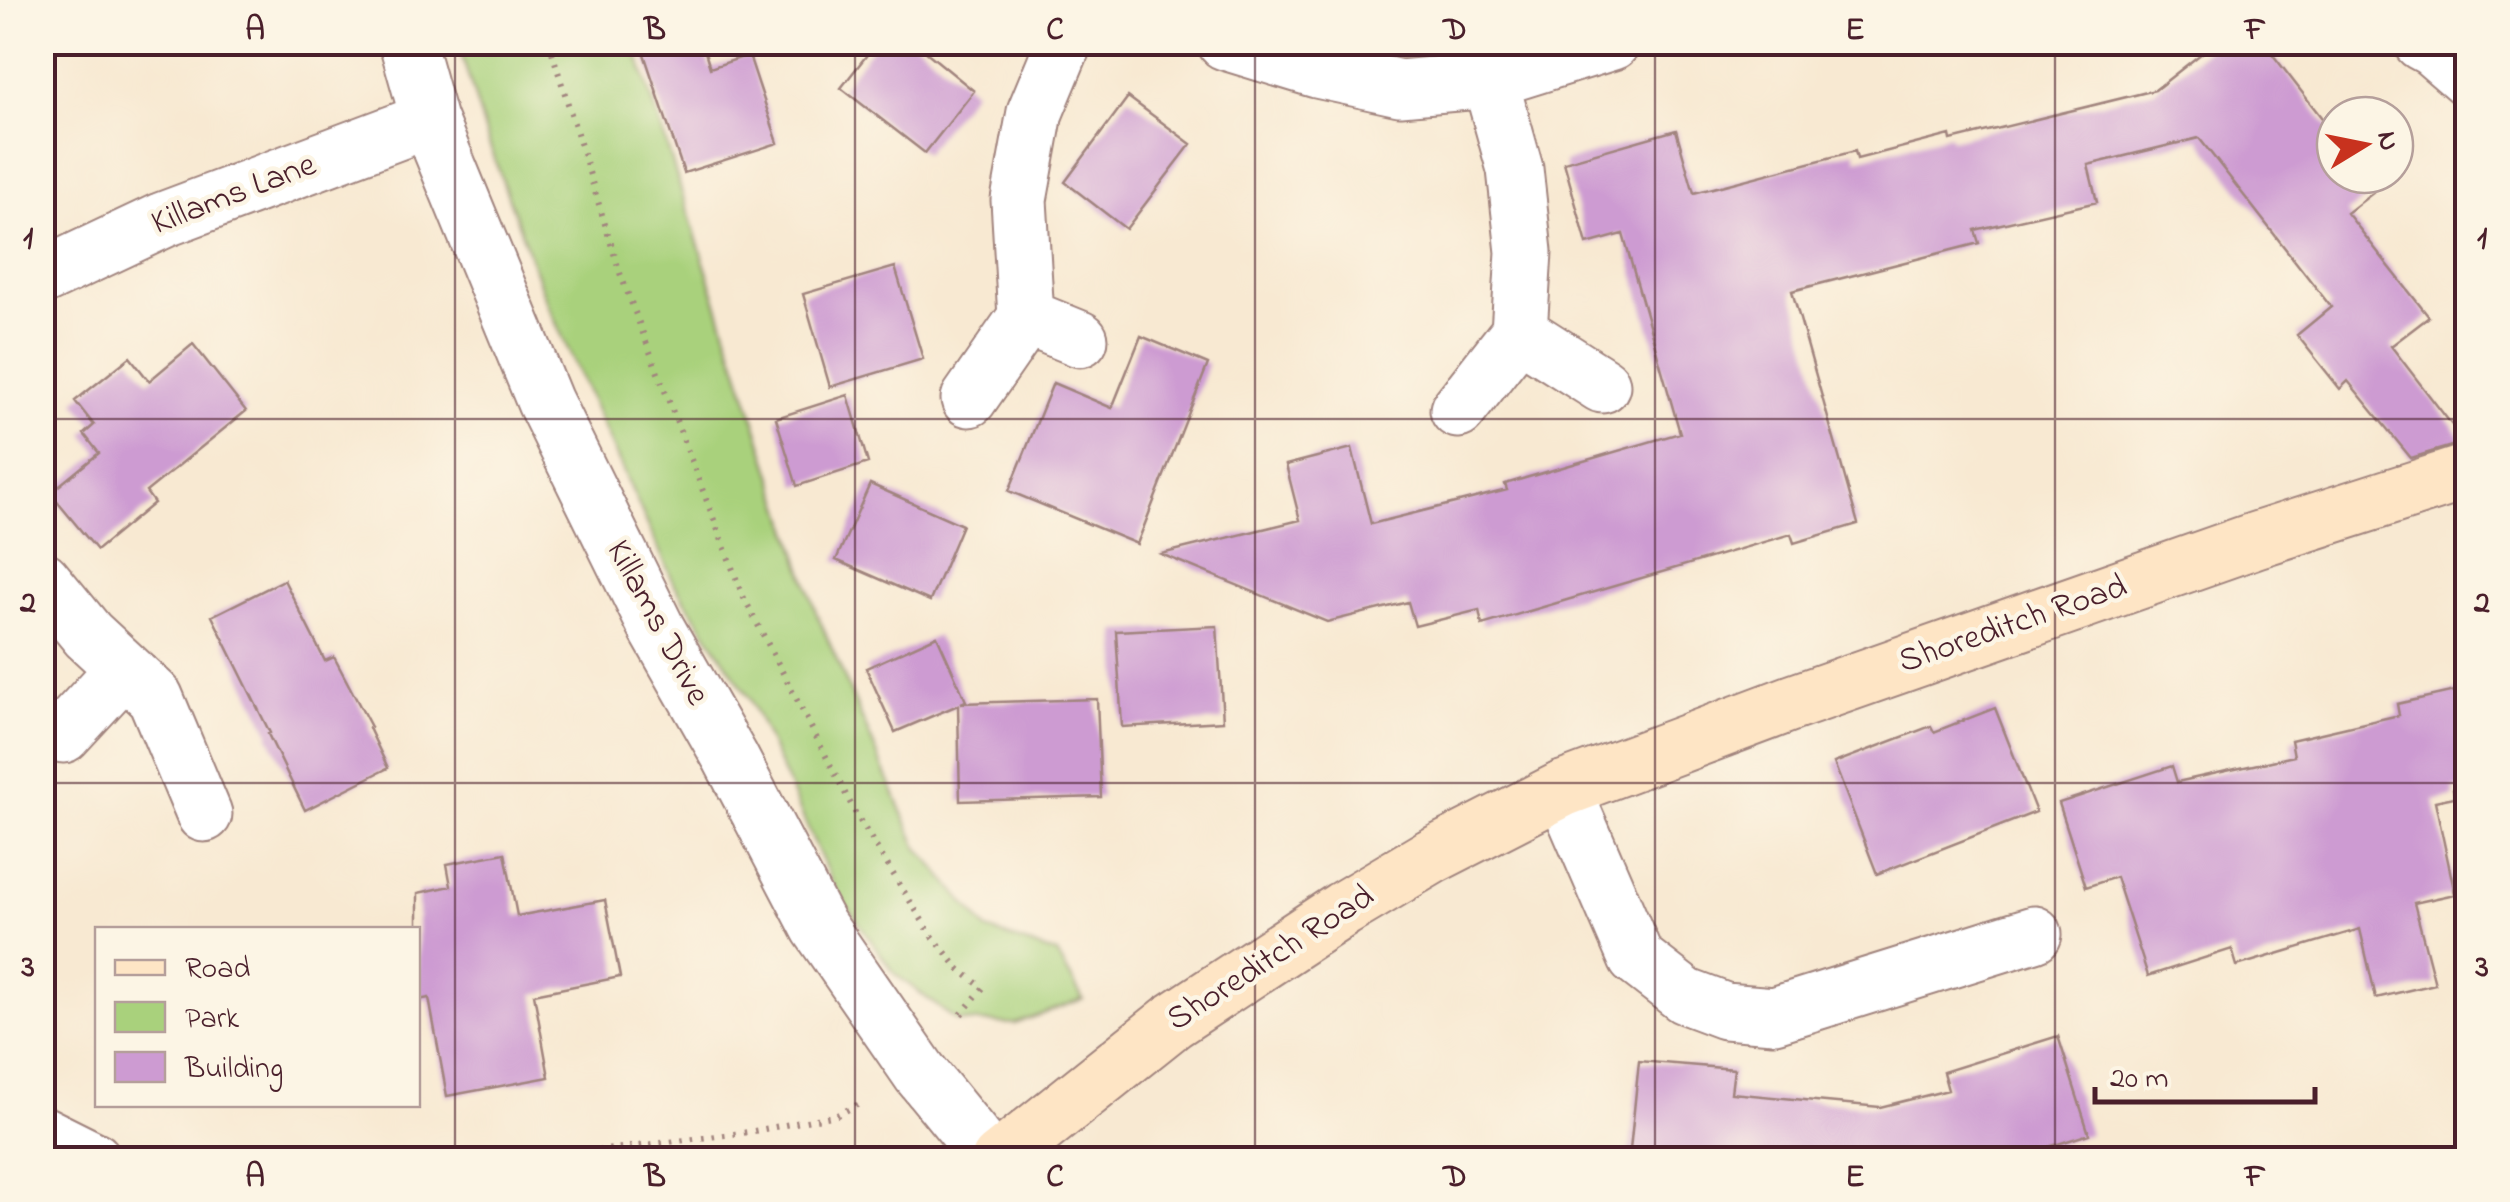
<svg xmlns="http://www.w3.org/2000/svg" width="2510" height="1202" font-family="'Indie Flower',sans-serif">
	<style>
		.green { fill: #a9d17c; stroke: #7a7854; stroke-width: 2.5 }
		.building { fill: #cd9bd2 }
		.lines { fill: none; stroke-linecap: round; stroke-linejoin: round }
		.minor-casing { stroke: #a1847e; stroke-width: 59 }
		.secondary-casing { stroke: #a1847e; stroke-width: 59 }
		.path { stroke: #a1847e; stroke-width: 6; stroke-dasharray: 2.5 8; stroke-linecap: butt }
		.minor { stroke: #fff; stroke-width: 55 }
		.secondary { stroke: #fee5c5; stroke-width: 55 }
		.grid { fill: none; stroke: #4a1f2b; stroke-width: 2.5; stroke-opacity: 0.55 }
		.labels { text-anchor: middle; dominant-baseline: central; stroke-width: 9; stroke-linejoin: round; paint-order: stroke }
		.street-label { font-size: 35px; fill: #4a1f2b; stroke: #fcf5e5 }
		.neatline { fill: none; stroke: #4a1f2b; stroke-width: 4 }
		.grid-label { font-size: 32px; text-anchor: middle; font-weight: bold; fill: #4a1f2b }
	</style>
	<rect width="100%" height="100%" fill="#fcf5e5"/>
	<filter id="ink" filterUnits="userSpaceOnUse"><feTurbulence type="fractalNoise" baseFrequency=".01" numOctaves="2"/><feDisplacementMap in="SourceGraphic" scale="20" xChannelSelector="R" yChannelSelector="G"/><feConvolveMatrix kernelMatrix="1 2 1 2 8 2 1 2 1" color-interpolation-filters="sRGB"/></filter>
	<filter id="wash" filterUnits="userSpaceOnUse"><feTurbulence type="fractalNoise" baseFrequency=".0048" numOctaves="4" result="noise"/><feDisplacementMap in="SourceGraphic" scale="40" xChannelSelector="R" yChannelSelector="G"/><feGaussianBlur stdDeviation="2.25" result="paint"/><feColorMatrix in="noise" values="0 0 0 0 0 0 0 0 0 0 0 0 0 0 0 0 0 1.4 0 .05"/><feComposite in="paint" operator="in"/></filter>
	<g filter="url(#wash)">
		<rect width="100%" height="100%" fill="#f8e9d2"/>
		<!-- green -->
		<path class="green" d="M 458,43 L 634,43 L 816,612 L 917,846 L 987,930 L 1057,954 L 1083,999 L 1015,1024 L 957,1021 L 895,974 L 836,891 L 750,699 L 675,585 L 547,303 L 489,144 Z"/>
		<g id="blocks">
			<!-- building -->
			<path class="building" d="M 640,42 L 702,42 L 710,68 L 749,55 L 778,143 L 684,173 Z
				M 877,42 L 914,42 L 974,91 L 925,153 L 841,88 Z
				M 2216,42 L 2263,42 L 2335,135 L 2335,175 L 2396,175 L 2347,213 L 2429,317 L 2391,346 L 2465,442 L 2411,458 L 2348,381 L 2340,389 L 2297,335 L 2331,307 L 2199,138 L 2088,165 L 2097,202 L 1975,230 L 1979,243 L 1792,291 L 1858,524 L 1794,543 L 1791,534 L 1482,625 L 1479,610 L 1415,626 L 1408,602 L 1327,622 L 1161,554 L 1300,520 L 1286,465 L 1352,448 L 1371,524 L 1507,490 L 1505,484 L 1680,433 L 1623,234 L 1587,244 L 1564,162 L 1676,130 L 1694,193 L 1855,151 L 1857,159 L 1950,135 L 1951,140 L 2155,90 Z
				M 1128,97 L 1191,144 L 1126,229 L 1065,182 Z
				M 895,267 L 923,359 L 830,387 L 803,294 Z
				M 1141,336 L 1208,364 L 1137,544 L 1009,491 L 1053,383 L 1112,408 Z
				M 193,344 L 246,411 L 146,492 L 154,503 L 97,550 L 50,493 L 99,453 L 84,434 L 94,425 L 75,401 L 130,357 L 149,381 Z
				M 848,395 L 868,463 L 797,486 L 776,418 Z
				M 870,484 L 962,525 L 930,601 L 836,560 Z
				M 284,580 L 325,661 L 334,657 L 371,727 L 369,728 L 388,768 L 305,810 L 268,734 L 270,733 L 212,616 Z
				M 1217,626 L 1223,721 L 1122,727 L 1116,631 Z
				M 937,636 L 966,701 L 961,703 L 1097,699 L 1101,797 L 960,801 L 958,705 L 895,732 L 866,668 Z
				M 2468,688 L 2468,786 L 2453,789 L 2454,797 L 2435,801 L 2455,894 L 2414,903 L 2435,984 L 2376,998 L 2360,929 L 2237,966 L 2232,949 L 2148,976 L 2116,877 L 2086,887 L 2059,803 L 2172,766 L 2177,782 L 2294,756 L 2291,740 L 2399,715 L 2397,704 Z
				M 1995,708 L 2036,812 L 1877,874 L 1834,763 L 1931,726 L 1934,732 Z
				M 505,853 L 517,916 L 605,900 L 620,977 L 534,994 L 549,1077 L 447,1096 L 429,998 L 418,1000 L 418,893 L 451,886 L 447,864 Z
				M 2058,1036 L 2089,1134 L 2008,1160 L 1629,1160 L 1639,1061 L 1734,1069 L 1731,1093 L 1880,1107 L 1948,1090 L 1943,1072 Z"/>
		</g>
	</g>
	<g filter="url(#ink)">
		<use href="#blocks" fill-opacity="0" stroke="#a1847e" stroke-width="2.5"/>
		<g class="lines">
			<!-- minor casing -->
			<g class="minor-casing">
				<path id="minor" d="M 407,42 L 429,120 L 545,402 L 657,629 L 730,757 L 819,927 L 920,1073 L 991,1160
					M 1225,42 L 1317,70 L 1400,88 L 1490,80 L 1612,42
					M 2421,42 L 2432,48 L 2468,79
					M 42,277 L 163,220 L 429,120
					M 1026,317 L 1080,339
					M 1519,332 L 1602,385
					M 969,399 L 1026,317 L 1019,200 L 1035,112 L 1064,42
					M 1458,410 L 1519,332 L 1524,252 L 1515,169 L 1490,80
					M 42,579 L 88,635 L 155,697 L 204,814
					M 63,735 L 124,669
					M 1563,789 L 1636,958 L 1685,996 L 1725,1011 L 1774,1015 L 2034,934
					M 42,1134 L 94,1160"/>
			</g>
			<!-- secondary casing -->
			<g class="secondary-casing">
				<path id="secondary" d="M 999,1160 L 1173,1021 L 1343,909 L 1432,856 L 1563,789 L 1792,703 L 2256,540 L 2468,472"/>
			</g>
			<!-- path -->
			<path class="path" d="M 549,42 L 620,273 L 743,596 L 857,816 L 930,933 L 958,968 L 983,988 L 959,1017
				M 525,1160 L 749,1132 L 837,1115 L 863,1102"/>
			<!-- minor -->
			<use href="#minor" class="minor"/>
			<!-- secondary -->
			<use href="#secondary" class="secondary"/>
		</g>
	</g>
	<!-- grid -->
	<path class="grid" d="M 455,42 L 455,1160M 855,42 L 855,1160M 1255,42 L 1255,1160M 1655,42 L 1655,1160M 2055,42 L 2055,1160M 42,419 L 2468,419M 42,783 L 2468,783"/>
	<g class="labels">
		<!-- street labels -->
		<g class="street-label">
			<text transform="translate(234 195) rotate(-21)">Killams Lane</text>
			<text transform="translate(657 623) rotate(62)">Killams Drive</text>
			<text transform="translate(2013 625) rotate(-19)">Shoreditch Road</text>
			<text transform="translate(1271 959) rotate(-33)">Shoreditch Road</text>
		</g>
	</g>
	<!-- margin -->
	<rect width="2510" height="1202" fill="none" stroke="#fcf5e5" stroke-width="110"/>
	<!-- legend -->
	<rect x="95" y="927" width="325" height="180" fill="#fcf5e5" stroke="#b59f9b" stroke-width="2.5"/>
	<rect x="115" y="960" width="50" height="15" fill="#fee5c5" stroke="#b59f9b" stroke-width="2.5"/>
	<text x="185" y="977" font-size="30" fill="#4a1f2b">Road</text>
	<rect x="115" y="1002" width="50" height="30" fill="#a9d17c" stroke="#b59f9b" stroke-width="2.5"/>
	<text x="185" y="1027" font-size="30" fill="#4a1f2b">Park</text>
	<rect x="115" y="1052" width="50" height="30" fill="#cd9bd2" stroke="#b59f9b" stroke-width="2.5"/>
	<text x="185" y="1077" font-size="30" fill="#4a1f2b">Building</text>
	<!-- north arrow -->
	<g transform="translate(2365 145) rotate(80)"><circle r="48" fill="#fcf5e5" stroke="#b59f9b" stroke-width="2.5"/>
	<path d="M0-8L18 38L0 25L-18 38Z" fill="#c8321e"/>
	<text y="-15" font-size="28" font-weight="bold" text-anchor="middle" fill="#4a1f2b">N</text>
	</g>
	<!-- scale -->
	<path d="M2095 1087v15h220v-15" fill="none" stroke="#4a1f2b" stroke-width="5"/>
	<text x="2110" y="1087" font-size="30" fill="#4a1f2b" stroke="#fcf5e5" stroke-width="8" paint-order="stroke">20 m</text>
	<rect x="55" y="55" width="2400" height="1092" class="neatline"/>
	<g class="grid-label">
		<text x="255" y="39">A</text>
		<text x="655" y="39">B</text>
		<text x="1055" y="39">C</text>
		<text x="1455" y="39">D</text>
		<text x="1855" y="39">E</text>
		<text x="2255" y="39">F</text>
		<text x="28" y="248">1</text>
		<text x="2482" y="248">1</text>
		<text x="28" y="612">2</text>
		<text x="2482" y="612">2</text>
		<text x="28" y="976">3</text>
		<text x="2482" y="976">3</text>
		<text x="255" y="1186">A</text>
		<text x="655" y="1186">B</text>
		<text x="1055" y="1186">C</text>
		<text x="1455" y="1186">D</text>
		<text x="1855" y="1186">E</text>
		<text x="2255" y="1186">F</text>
	</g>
</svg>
